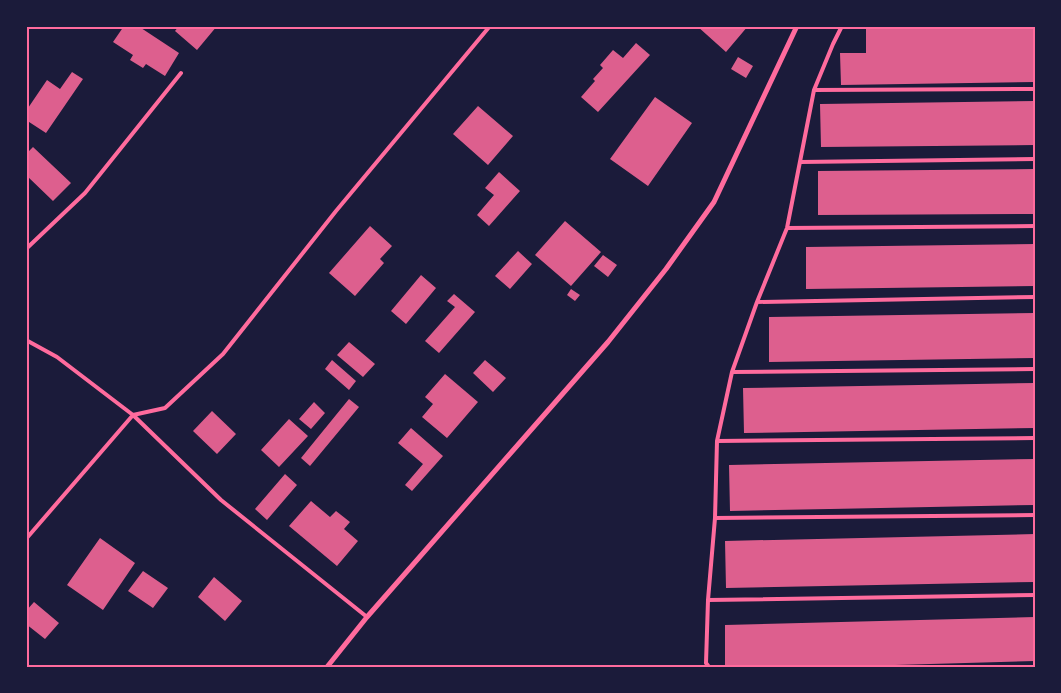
<svg xmlns="http://www.w3.org/2000/svg" width="1061" height="693" font-family="'Exo 2',sans-serif">
	<style>
		.building { fill: #dd5f8e }
		.lines { fill: none; stroke-linecap: round; stroke-linejoin: round }
		.service { stroke: #ff6b9d; stroke-width: 4 }
		.minor { stroke: #ff6b9d; stroke-width: 5 }
		.neatline { fill: none; stroke: #ff6b9d; stroke-width: 2 }
	</style>
	<rect width="100%" height="100%" fill="#1b1b3a"/>
	<!-- building -->
	<path class="building" d="M 124,26 L 138,26 L 179,53 L 165,76 L 146,64 L 143,68 L 130,60 L 133,55 L 113,42 Z
		M 179,26 L 217,26 L 197,50 L 175,31 Z
		M 697,26 L 748,26 L 726,52 Z
		M 866,26 L 1035,26 L 1035,82 L 841,85 L 840,53 L 866,53 Z
		M 636,43 L 650,55 L 598,112 L 581,97 L 595,81 L 593,79 L 603,68 L 600,65 L 613,50 L 623,58 Z
		M 738,57 L 753,66 L 746,78 L 731,69 Z
		M 72,72 L 83,79 L 46,133 L 26,120 L 26,111 L 47,80 L 60,89 Z
		M 655,97 L 692,123 L 648,186 L 610,159 Z
		M 1035,101 L 1035,145 L 821,147 L 820,104 Z
		M 478,106 L 513,136 L 488,165 L 453,134 Z
		M 33,147 L 71,183 L 53,201 L 26,175 L 26,154 Z
		M 1035,169 L 1035,214 L 818,215 L 818,171 Z
		M 499,172 L 520,191 L 489,226 L 477,215 L 494,195 L 485,188 Z
		M 565,221 L 601,252 L 571,286 L 535,255 Z
		M 370,226 L 392,246 L 380,259 L 384,263 L 355,296 L 329,273 Z
		M 1035,244 L 1035,286 L 806,289 L 806,247 Z
		M 518,251 L 532,264 L 510,289 L 495,276 Z
		M 603,255 L 617,265 L 608,277 L 594,266 Z
		M 421,275 L 436,288 L 406,324 L 391,311 Z
		M 571,289 L 580,295 L 575,301 L 567,295 Z
		M 454,294 L 475,312 L 439,353 L 425,341 L 455,307 L 447,301 Z
		M 1035,313 L 1035,358 L 769,362 L 769,317 Z
		M 349,342 L 375,364 L 363,377 L 337,355 Z
		M 332,360 L 356,381 L 349,390 L 325,369 Z
		M 485,360 L 506,378 L 493,392 L 473,373 Z
		M 445,374 L 478,402 L 447,438 L 422,417 L 433,404 L 425,397 Z
		M 1035,383 L 1035,428 L 744,433 L 743,388 Z
		M 349,399 L 359,407 L 310,466 L 301,458 Z
		M 314,402 L 325,413 L 311,429 L 299,419 Z
		M 212,411 L 236,434 L 217,454 L 193,431 Z
		M 289,419 L 308,436 L 279,467 L 261,450 Z
		M 411,428 L 443,456 L 412,491 L 405,485 L 423,464 L 398,443 Z
		M 1035,459 L 1035,505 L 730,511 L 729,465 Z
		M 285,474 L 297,485 L 267,520 L 255,509 Z
		M 311,501 L 330,517 L 336,511 L 350,522 L 344,529 L 358,541 L 337,566 L 289,526 Z
		M 1035,534 L 1035,582 L 726,588 L 725,541 Z
		M 100,538 L 135,563 L 103,610 L 67,585 Z
		M 143,571 L 168,588 L 153,608 L 128,591 Z
		M 214,577 L 242,601 L 225,621 L 198,597 Z
		M 34,602 L 59,623 L 45,639 L 26,624 L 26,611 Z
		M 1035,617 L 1035,661 L 825,667 L 725,667 L 725,625 Z"/>
	<g class="lines">
		<!-- service -->
		<path class="service" d="M 814,90 L 1035,89
			M 800,162 L 1035,159
			M 787,228 L 1035,226
			M 26,249 L 85,193 L 181,73
			M 757,302 L 1035,297
			M 26,340 L 57,357 L 133,415 L 221,500 L 367,617
			M 732,372 L 1035,369
			M 717,441 L 1035,438
			M 715,518 L 1035,515
			M 26,539 L 133,415 L 165,408 L 223,354 L 336,211 L 490,26
			M 708,600 L 1035,595
			M 709,667 L 706,663 L 708,600 L 715,518 L 717,441 L 732,372 L 757,302 L 787,228 L 814,90 L 833,44 L 842,26"/>
		<!-- minor -->
		<path class="minor" d="M 327,667 L 367,617 L 608,342 L 666,269 L 714,202 L 797,26"/>
	</g>
	<!-- border -->
	<rect width="1061" height="693" fill="none" stroke="#1b1b3a" stroke-width="55"/>
	<rect x="28" y="28" width="1006" height="638" class="neatline"/>
</svg>
